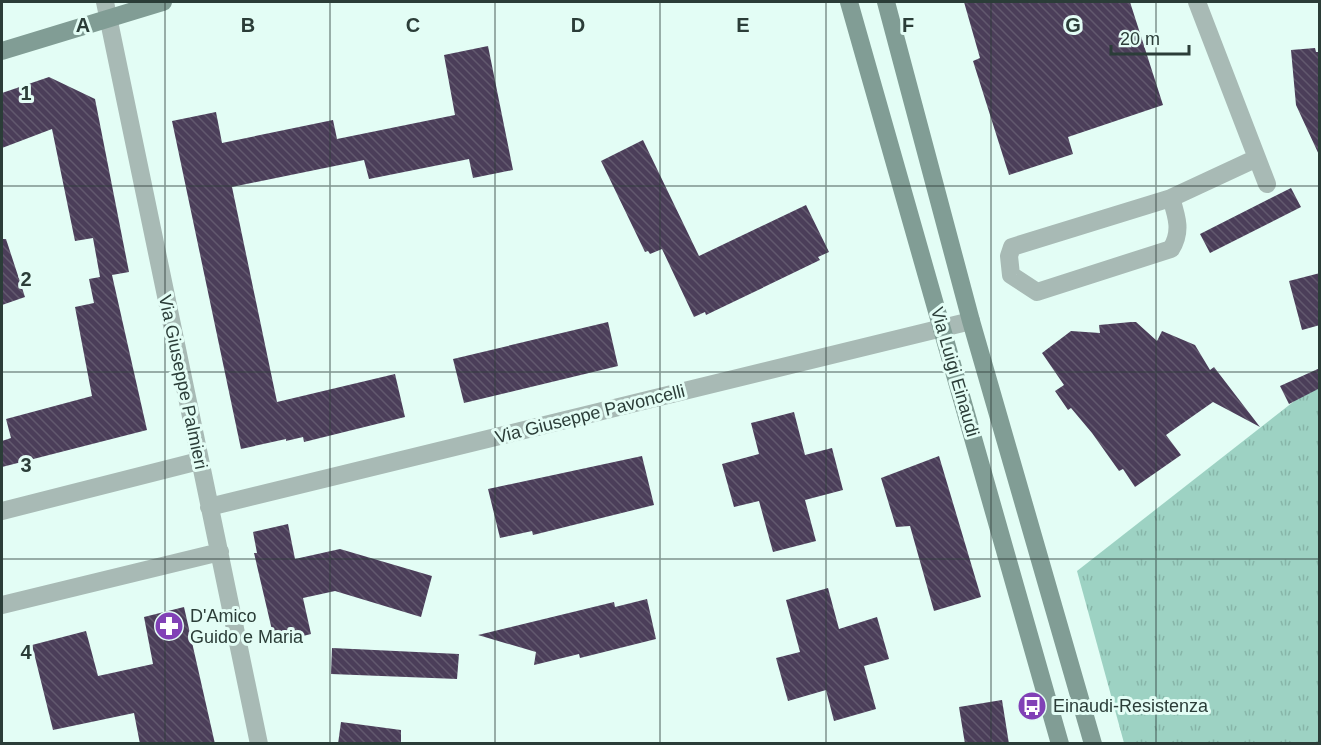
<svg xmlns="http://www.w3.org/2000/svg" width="1321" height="745" font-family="Arial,sans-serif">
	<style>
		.grass { fill: url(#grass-tufts) }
		.building { fill: url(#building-back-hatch) }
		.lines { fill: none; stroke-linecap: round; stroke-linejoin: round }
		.street { stroke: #a8bab5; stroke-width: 18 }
		.secondary { stroke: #819d95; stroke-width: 18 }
		.grid { fill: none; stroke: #2b3d38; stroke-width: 1.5; stroke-opacity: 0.55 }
		.labels { text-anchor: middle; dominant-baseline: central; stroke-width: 6; stroke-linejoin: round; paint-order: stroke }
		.street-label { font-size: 18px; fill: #2b3d38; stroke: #e3fdf5 }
		.poi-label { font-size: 18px; fill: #2b3d38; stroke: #e3fdf5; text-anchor: start }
		.grid-label { font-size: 20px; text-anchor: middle; font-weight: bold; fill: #2b3d38; stroke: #e3fdf5; stroke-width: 6; stroke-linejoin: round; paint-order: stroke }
	</style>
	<defs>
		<pattern id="grass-tufts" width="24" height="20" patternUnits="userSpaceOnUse" patternTransform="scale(1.5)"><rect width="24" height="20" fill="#9dd2c3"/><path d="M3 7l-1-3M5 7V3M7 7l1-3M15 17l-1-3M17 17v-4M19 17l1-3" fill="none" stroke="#87b5a8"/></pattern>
		<pattern id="building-back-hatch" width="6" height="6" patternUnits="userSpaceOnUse" patternTransform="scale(1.5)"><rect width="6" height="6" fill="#4b3e59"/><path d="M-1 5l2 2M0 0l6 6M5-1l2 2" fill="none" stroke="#62596e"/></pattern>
	</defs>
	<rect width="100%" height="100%" fill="#e3fdf5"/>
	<!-- grass -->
	<path class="grass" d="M 1319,385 L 1319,743 L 1124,743 L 1077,571 L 1311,388 Z"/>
	<!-- building -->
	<path class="building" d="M 964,2 L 1130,2 L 1163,105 L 1068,137 L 1073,154 L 1009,175 L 973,61 L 980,58 Z
		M 488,46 L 513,170 L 473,178 L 469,159 L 369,179 L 364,160 L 232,187 L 277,402 L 395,374 L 405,417 L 304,442 L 303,437 L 286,441 L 286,439 L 241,449 L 172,121 L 216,112 L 222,143 L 333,120 L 337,139 L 455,115 L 444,55 Z
		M 1315,48 L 1316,52 L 1320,52 L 1320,157 L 1296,105 L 1291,50 Z
		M 49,77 L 95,99 L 129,272 L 112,275 L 147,430 L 2,467 L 2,441 L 11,438 L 6,419 L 92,396 L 75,307 L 94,303 L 89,279 L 100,277 L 93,238 L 75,241 L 52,129 L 2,148 L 2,93 Z
		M 643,140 L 699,256 L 806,205 L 829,252 L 818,257 L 820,260 L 754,292 L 706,315 L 705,312 L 694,317 L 662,249 L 650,254 L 648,251 L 645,252 L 601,161 Z
		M 1291,188 L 1301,207 L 1210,253 L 1200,234 Z
		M 2,239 L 6,239 L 25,297 L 2,305 Z
		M 1320,273 L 1320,325 L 1302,330 L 1289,281 Z
		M 608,322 L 618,366 L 464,403 L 453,359 Z
		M 1131,322 L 1136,322 L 1157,341 L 1162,331 L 1195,345 L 1210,370 L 1214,367 L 1260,427 L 1213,402 L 1166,435 L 1181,455 L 1135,487 L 1123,469 L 1119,471 L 1092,433 L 1071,408 L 1068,410 L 1055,391 L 1064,385 L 1042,353 L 1071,331 L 1100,333 L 1099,325 Z
		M 1320,368 L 1320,388 L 1289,404 L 1280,386 Z
		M 794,412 L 805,455 L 832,448 L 843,490 L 805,500 L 816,541 L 773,552 L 759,501 L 734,507 L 722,464 L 759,454 L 751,423 Z
		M 642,456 L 654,505 L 533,535 L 532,531 L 500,538 L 488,489 Z
		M 939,456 L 981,597 L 934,611 L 910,526 L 896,527 L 881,478 Z
		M 288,524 L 295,559 L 340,549 L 432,576 L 421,617 L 335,591 L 303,598 L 311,634 L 275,643 L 254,553 L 257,553 L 253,532 Z
		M 828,588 L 839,629 L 877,617 L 889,659 L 864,666 L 876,709 L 834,721 L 826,690 L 788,701 L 776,658 L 800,652 L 786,600 Z
		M 647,599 L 656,639 L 580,658 L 579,654 L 534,665 L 536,652 L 478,635 L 614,602 L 615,607 Z
		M 184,607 L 215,744 L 140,744 L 134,713 L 53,730 L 32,645 L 86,631 L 98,676 L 153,664 L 144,617 Z
		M 332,648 L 459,654 L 457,679 L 331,674 Z
		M 1002,700 L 1009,744 L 965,744 L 959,707 Z
		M 341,722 L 401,730 L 401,744 L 338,744 Z"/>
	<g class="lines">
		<!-- street -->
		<path class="street" d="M 105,2 L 259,744
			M 1197,2 L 1267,184
			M 1171,198 C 1177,217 1182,232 1171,249 L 1037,292 L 1011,275 L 1009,256 L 1012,247 L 1171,198 L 1257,158
			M 209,507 L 971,321
			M 2,511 L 199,461
			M 2,605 L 220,552"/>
		<!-- secondary -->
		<path class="secondary" d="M 849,2 L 1060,744
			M 886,2 L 971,321 L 1093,744
			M 2,51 L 163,2"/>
	</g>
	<!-- grid -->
	<path class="grid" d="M 165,2 L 165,744M 330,2 L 330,744M 495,2 L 495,744M 660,2 L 660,744M 826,2 L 826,744M 991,2 L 991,744M 1156,2 L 1156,744M 2,186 L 1320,186M 2,372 L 1320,372M 2,559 L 1320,559"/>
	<!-- icons -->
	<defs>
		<g id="pharmacy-disc" transform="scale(1.5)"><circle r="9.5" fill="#8141b6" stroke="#e3fdf5"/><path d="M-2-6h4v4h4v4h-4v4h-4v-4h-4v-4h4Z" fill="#fff"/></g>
		<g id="bus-disc" transform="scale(1.5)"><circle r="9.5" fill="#8141b6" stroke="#e3fdf5"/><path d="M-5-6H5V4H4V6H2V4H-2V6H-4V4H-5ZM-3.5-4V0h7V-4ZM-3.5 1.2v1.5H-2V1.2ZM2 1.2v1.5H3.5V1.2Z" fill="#fff"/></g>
	</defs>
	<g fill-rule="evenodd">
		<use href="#pharmacy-disc" x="169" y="626"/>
		<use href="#bus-disc" x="1032" y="706"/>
	</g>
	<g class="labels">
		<!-- street labels -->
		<g class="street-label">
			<text transform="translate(955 372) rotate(74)">Via Luigi Einaudi</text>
			<text transform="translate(183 382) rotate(78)">Via Giuseppe Palmieri</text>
			<text transform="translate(590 414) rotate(-14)">Via Giuseppe Pavoncelli</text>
		</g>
		<!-- poi labels -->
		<g class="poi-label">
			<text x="190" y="616">D'Amico<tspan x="190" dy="21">Guido e Maria</tspan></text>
			<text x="1053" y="706">Einaudi-Resistenza</text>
		</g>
	</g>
	<g class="grid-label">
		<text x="83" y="32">A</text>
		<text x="248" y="32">B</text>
		<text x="413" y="32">C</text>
		<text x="578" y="32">D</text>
		<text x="743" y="32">E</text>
		<text x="908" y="32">F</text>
		<text x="1073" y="32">G</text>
		<text x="26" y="100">1</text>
		<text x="26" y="286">2</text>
		<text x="26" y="472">3</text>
		<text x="26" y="659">4</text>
	</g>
	<!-- border -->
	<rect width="1321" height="745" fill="none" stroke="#2b3d38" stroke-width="6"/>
	<!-- scale -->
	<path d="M1111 45v9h78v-9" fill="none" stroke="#2b3d38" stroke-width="3"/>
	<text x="1120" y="45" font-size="18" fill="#2b3d38" stroke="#e3fdf5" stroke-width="4.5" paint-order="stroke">20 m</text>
</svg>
